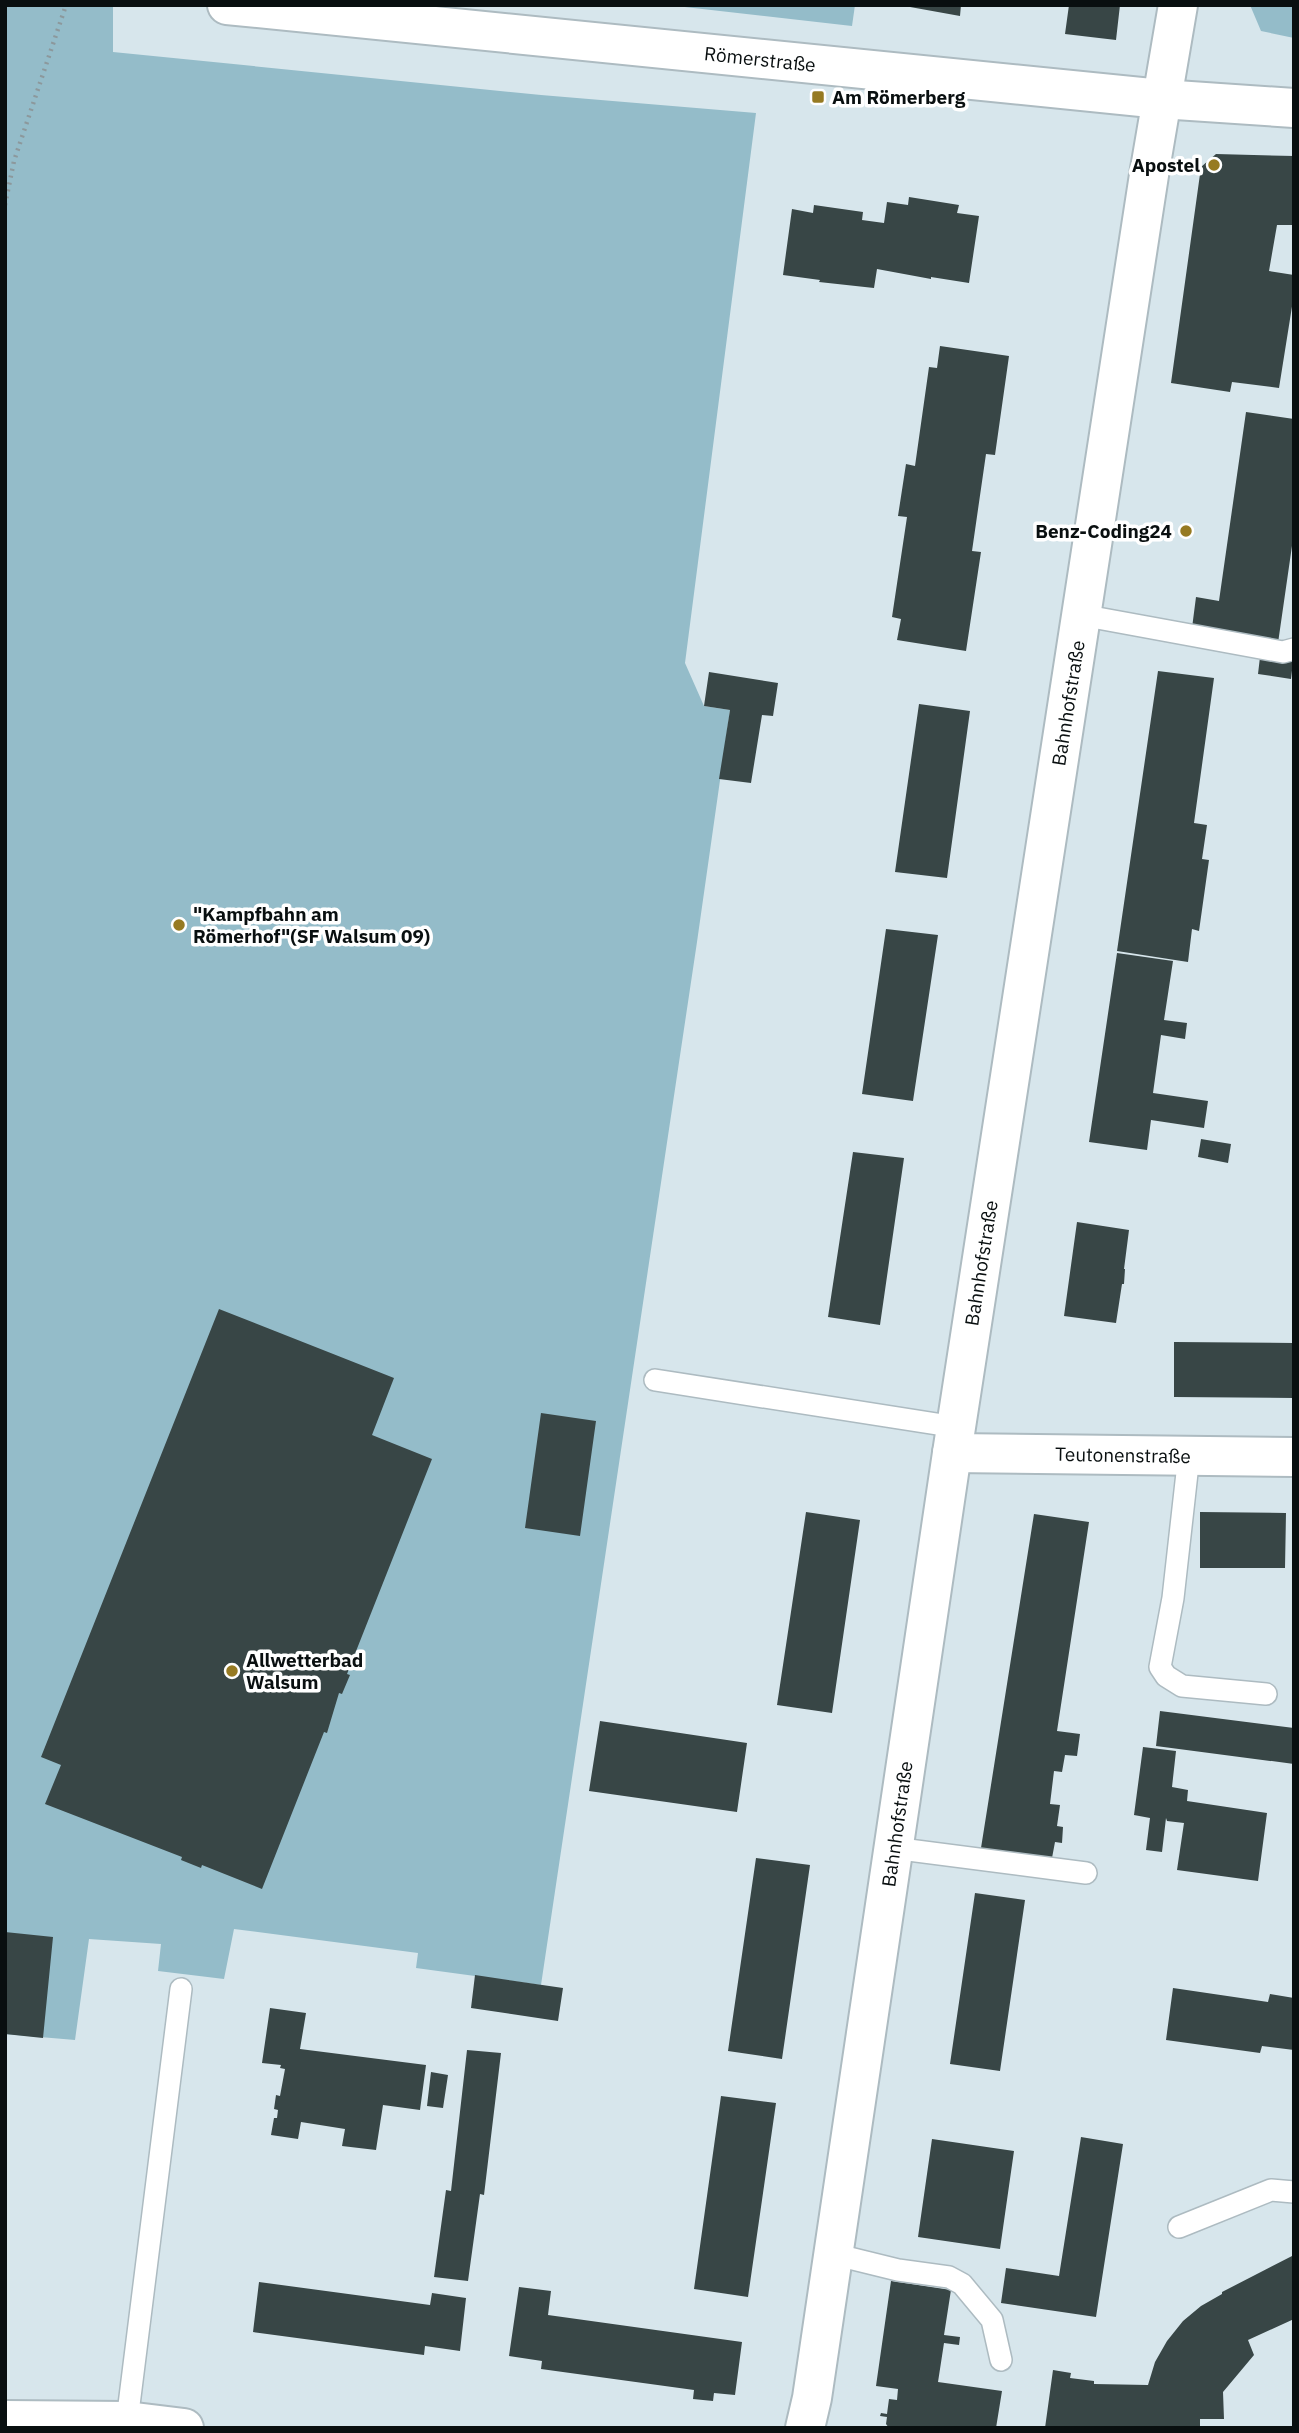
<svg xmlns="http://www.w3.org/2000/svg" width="1299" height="2433" font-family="'IBM Plex Sans',sans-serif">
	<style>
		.green { fill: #94bcc9 }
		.building { fill: #384646 }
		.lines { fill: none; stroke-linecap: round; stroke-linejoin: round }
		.service-casing { stroke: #adbbc1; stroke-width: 24 }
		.minor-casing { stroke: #adbbc1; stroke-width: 42 }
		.tertiary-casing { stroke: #adbbc1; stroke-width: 42 }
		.secondary-casing { stroke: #adbbc1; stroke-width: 42 }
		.path { stroke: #8c989c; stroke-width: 4.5; stroke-dasharray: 2 5; stroke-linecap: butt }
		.service { stroke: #fff; stroke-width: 21 }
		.minor { stroke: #fff; stroke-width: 38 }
		.tertiary { stroke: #fff; stroke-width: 38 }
		.secondary { stroke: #fff; stroke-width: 38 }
		.poi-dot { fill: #967a22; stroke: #fff; stroke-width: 2.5 }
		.labels { text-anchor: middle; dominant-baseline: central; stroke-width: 7; stroke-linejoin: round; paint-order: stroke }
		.street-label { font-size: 19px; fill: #090f10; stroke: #fff }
		.poi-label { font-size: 19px; font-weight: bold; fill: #090f10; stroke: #fff; text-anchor: start }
	</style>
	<rect width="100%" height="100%" fill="#d7e6ec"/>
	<!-- green -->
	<path class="green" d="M 5,5 L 113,5 L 113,52 L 541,95 L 756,113 L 685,663 L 704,706 L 730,710 L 697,942 L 541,1985 L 416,1968 L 418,1953 L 234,1929 L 224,1979 L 158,1971 L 161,1944 L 89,1939 L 75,2040 L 5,2034 Z
		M 667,5 L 855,5 L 852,26 Z
		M 1250,5 L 1294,5 L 1294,38 L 1261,31 Z"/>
	<!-- building -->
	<path class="building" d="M 899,5 L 961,5 L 960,16 Z
		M 1069,5 L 1120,5 L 1116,40 L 1065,34 Z
		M 1216,154 L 1294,156 L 1294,225 L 1277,225 L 1269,271 L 1294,275 L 1294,294 L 1279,388 L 1232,382 L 1230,392 L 1171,383 L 1201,167 Z
		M 909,197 L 959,205 L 957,213 L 979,216 L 969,283 L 931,277 L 931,279 L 877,269 L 874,288 L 819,282 L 820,280 L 783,275 L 792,209 L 813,213 L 814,205 L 863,212 L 862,220 L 884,223 L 887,202 L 908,205 Z
		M 940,346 L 1009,356 L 995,455 L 986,454 L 972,551 L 981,552 L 966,651 L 897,640 L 901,619 L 892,617 L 907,517 L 898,516 L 906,464 L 915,466 L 929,367 L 937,368 Z
		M 1246,412 L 1294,419 L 1294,532 L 1278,643 L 1192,628 L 1196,597 L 1219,601 Z
		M 1260,657 L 1293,662 L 1291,679 L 1258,674 Z
		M 1158,671 L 1214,678 L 1194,823 L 1207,825 L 1202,859 L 1209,860 L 1199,931 L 1192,929 L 1188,962 L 1117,951 Z
		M 709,672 L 778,683 L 773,716 L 762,715 L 751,783 L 719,779 L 730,710 L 704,706 Z
		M 919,704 L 970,711 L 947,878 L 895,872 Z
		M 886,929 L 938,935 L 913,1101 L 862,1094 Z
		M 1117,953 L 1173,961 L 1164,1020 L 1187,1023 L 1185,1039 L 1161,1035 L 1153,1093 L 1208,1101 L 1204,1128 L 1151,1120 L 1147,1150 L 1089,1142 Z
		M 1201,1139 L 1231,1144 L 1228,1163 L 1198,1157 Z
		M 853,1152 L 904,1158 L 880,1325 L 828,1317 Z
		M 1077,1222 L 1129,1230 L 1124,1269 L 1125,1269 L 1124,1284 L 1122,1284 L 1116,1323 L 1064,1316 Z
		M 219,1309 L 394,1378 L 372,1435 L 432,1459 L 347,1674 L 350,1675 L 342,1694 L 339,1693 L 327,1733 L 324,1732 L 262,1889 L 202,1865 L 201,1868 L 181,1860 L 182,1857 L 45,1804 L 61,1765 L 41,1757 Z
		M 1174,1342 L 1294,1343 L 1294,1398 L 1174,1397 Z
		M 541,1413 L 596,1421 L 580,1536 L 525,1528 Z
		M 806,1512 L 860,1520 L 832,1713 L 777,1705 Z
		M 1200,1512 L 1286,1513 L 1285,1568 L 1200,1568 Z
		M 1034,1514 L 1089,1522 L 1057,1731 L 1080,1734 L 1077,1756 L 1065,1755 L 1062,1772 L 1054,1771 L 1050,1804 L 1060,1805 L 1057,1826 L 1063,1827 L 1062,1843 L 1055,1842 L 1052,1858 L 981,1848 Z
		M 1160,1711 L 1294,1728 L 1294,1764 L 1156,1746 Z
		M 600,1721 L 747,1743 L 737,1812 L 589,1791 Z
		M 1143,1747 L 1176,1751 L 1172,1787 L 1188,1790 L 1187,1801 L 1267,1813 L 1258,1881 L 1177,1870 L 1184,1823 L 1167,1821 L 1166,1818 L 1162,1852 L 1146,1850 L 1150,1818 L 1134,1815 Z
		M 756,1858 L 810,1865 L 782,2059 L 728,2051 Z
		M 975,1893 L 1025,1900 L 1000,2071 L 950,2064 Z
		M 5,1932 L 53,1937 L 43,2038 L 5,2034 Z
		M 475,1975 L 563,1988 L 558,2021 L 471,2008 Z
		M 1173,1988 L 1268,2002 L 1270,1994 L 1294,1998 L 1294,2050 L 1262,2046 L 1260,2053 L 1166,2040 Z
		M 270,2008 L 306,2013 L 300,2049 L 426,2065 L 420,2110 L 383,2105 L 376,2150 L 342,2146 L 345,2129 L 301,2122 L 298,2139 L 271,2135 L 274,2118 L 277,2118 L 278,2110 L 274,2109 L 276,2095 L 280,2096 L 285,2069 L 280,2068 L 281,2065 L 262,2063 Z
		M 467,2050 L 501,2053 L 484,2195 L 480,2194 L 468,2281 L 434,2277 L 446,2190 L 451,2191 Z
		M 431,2072 L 448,2075 L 443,2108 L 427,2106 Z
		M 721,2096 L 776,2103 L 748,2297 L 694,2289 Z
		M 1081,2137 L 1123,2144 L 1096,2317 L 1001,2303 L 1006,2268 L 1059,2276 Z
		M 932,2139 L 1014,2151 L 1000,2249 L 918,2237 Z
		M 1294,2255 L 1294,2319 L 1248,2340 L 1254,2355 L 1223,2392 L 1224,2419 L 1200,2419 L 1200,2428 L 1045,2428 L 1053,2370 L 1071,2373 L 1070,2378 L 1094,2381 L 1094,2384 L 1148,2385 L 1155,2362 L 1167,2341 L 1183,2321 L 1201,2306 L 1222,2294 L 1222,2292 Z
		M 891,2281 L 951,2290 L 944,2335 L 960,2337 L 959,2345 L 944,2343 L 938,2382 L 1002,2391 L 996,2428 L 889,2428 L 886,2424 L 887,2417 L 880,2416 L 881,2413 L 887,2414 L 889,2399 L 897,2400 L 898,2389 L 876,2386 Z
		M 259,2282 L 430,2305 L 432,2293 L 466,2298 L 460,2351 L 425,2346 L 424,2355 L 253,2332 Z
		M 519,2287 L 551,2291 L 548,2315 L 742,2342 L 735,2395 L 714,2393 L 713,2401 L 693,2399 L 694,2390 L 541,2369 L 542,2361 L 509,2356 Z"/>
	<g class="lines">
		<!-- service casing -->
		<g class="service-casing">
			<path id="service" d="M 1081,615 L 1283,652 L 1294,649
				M 655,1380 L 956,1427
				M 1189,1455 L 1173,1598 L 1160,1667 L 1166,1676 L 1182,1686 L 1266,1694
				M 893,1848 L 1086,1873
				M 1179,2227 L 1271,2190 L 1294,2192
				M 833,2254 L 898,2270 L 949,2277 L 962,2284 L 992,2320 L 1001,2360
				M 127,2421 L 181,1989"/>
		</g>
		<!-- minor casing -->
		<g class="minor-casing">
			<path id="minor" d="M 952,1453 L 1294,1457
				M 5,2420 L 127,2421 L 184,2428"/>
		</g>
		<!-- tertiary casing -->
		<g class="tertiary-casing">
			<path id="tertiary" d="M 805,2428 L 812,2398 L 952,1453 L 1149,175 L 1178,5"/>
		</g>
		<!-- secondary casing -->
		<g class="secondary-casing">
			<path id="secondary" d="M 227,5 L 1161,99 L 1294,108"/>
		</g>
		<!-- path -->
		<path class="path" d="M 5,205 L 14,161 L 66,5"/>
		<!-- service -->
		<use href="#service" class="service"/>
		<!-- minor -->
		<use href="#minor" class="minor"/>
		<!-- tertiary -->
		<use href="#tertiary" class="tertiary"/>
		<!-- secondary -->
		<use href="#secondary" class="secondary"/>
	</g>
	<!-- markers -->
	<g class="poi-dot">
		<rect x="811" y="90" width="14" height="14" rx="3.5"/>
		<circle cx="1214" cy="165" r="7"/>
		<circle cx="1186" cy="531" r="7"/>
		<circle cx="179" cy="925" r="7"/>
		<circle cx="232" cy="1671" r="7"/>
	</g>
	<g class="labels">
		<!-- street labels -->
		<g class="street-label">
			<text transform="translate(760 59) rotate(6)">Römerstraße</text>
			<text transform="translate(1068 703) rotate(-81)">Bahnhofstraße</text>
			<text transform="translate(981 1263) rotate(-81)">Bahnhofstraße</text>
			<text transform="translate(1123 1455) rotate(1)">Teutonenstraße</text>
			<text transform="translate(897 1824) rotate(-82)">Bahnhofstraße</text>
		</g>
		<!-- poi labels -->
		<g class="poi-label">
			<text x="832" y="97">Am Römerberg</text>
			<text x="1200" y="165" text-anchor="end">Apostel</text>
			<text x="1172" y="531" text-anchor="end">Benz-Coding24</text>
			<text x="193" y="914">"Kampfbahn am<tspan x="193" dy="22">Römerhof"(SF Walsum 09)</tspan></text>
			<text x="246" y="1660">Allwetterbad<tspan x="246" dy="22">Walsum</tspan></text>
		</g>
	</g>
	<!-- border -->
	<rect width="1299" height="2433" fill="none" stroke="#090f10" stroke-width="14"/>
</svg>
